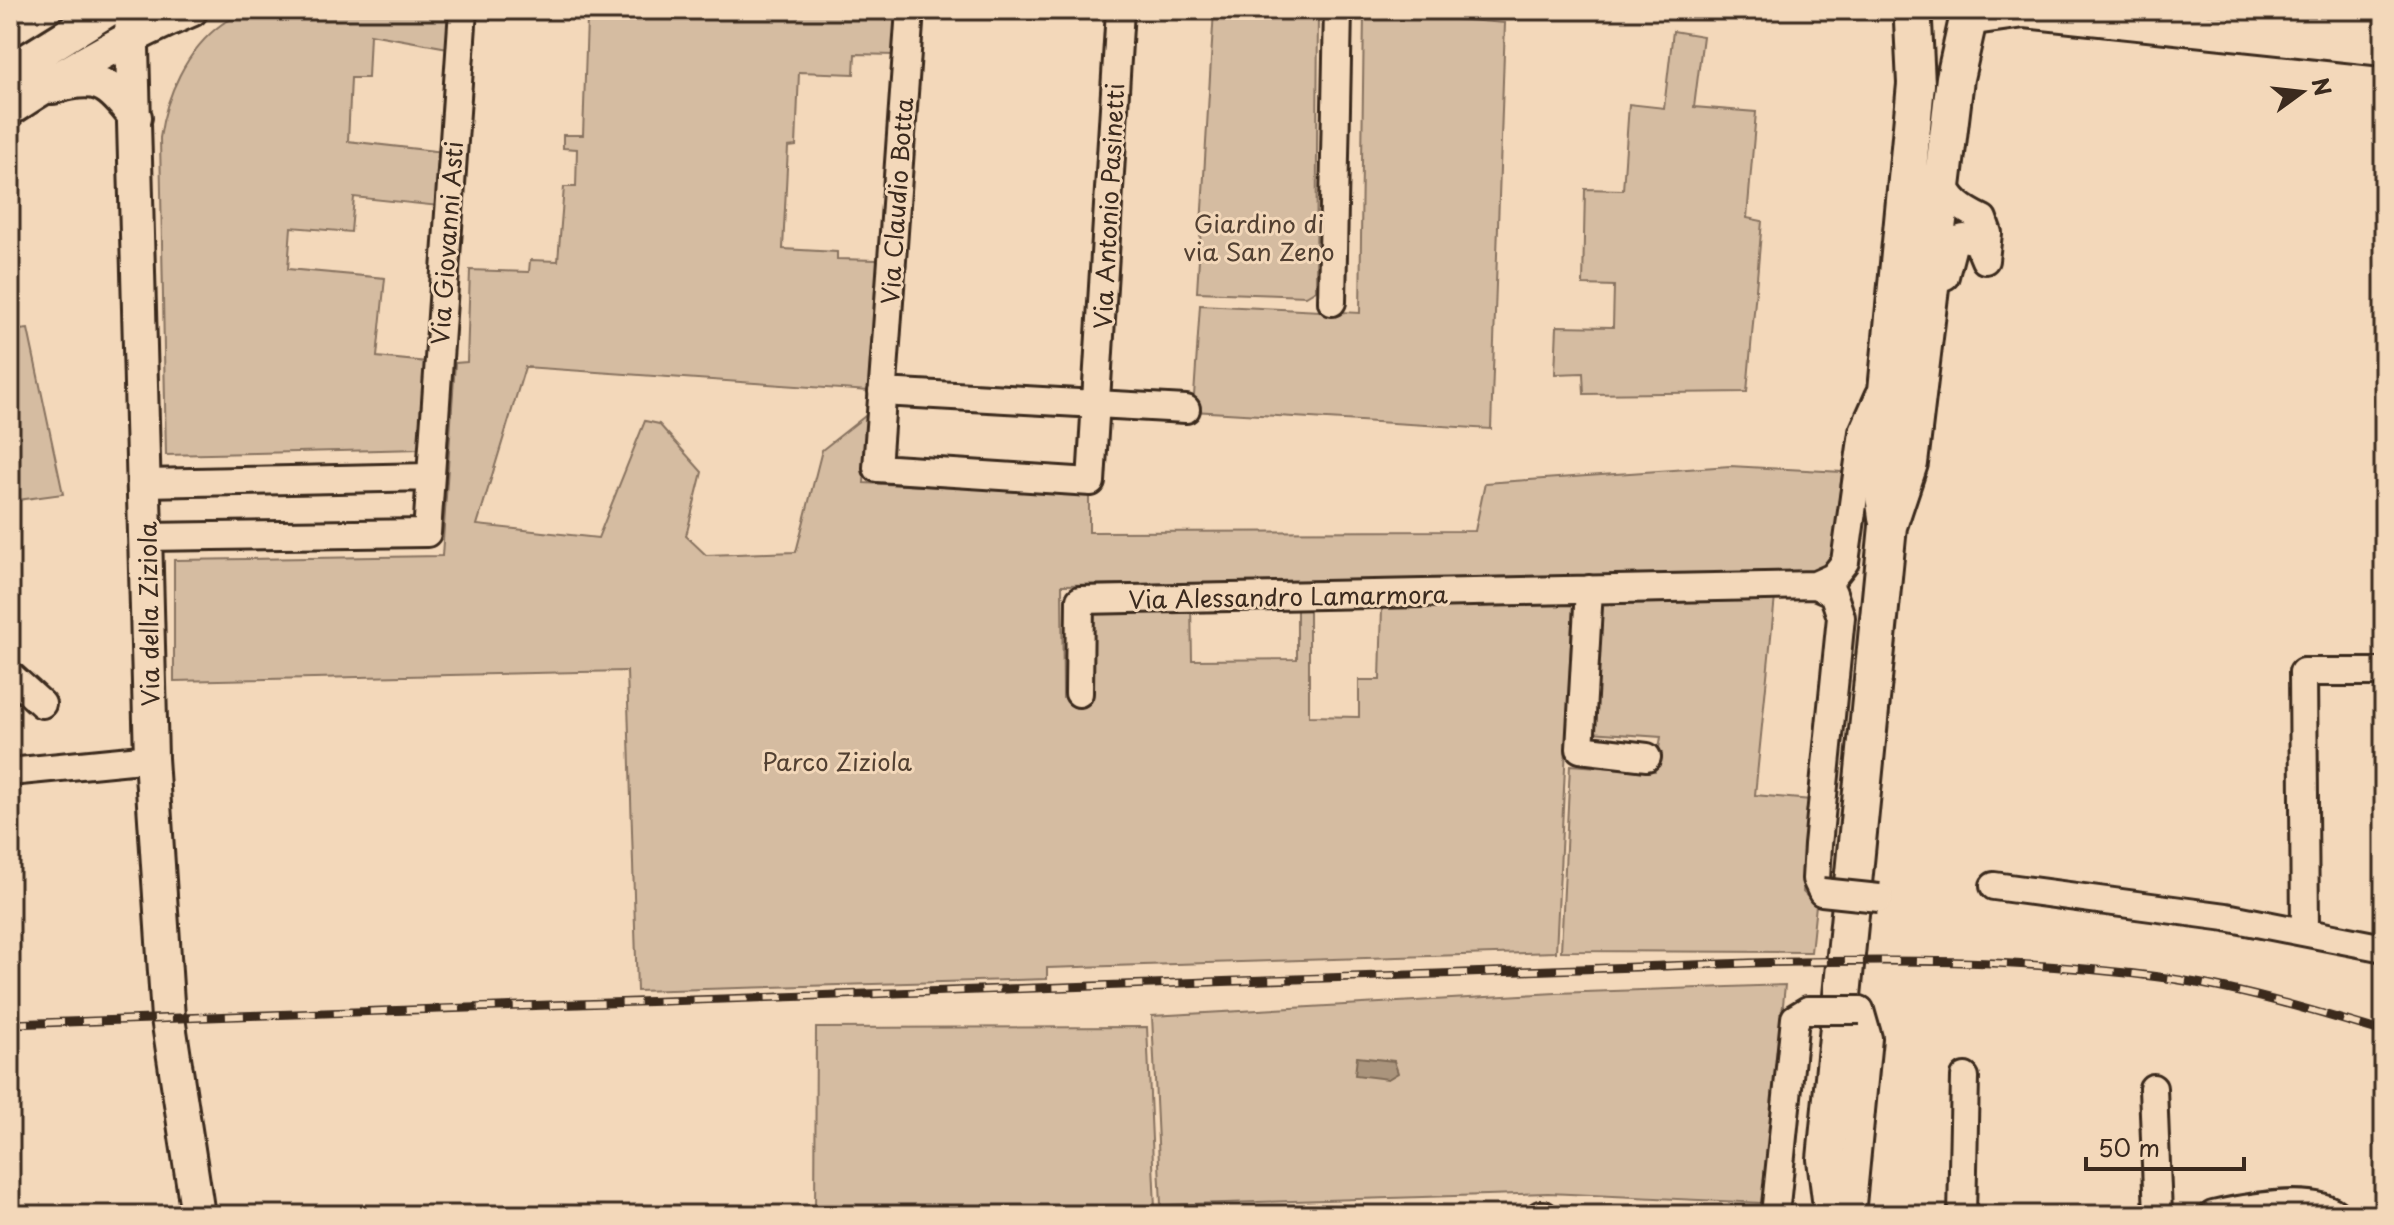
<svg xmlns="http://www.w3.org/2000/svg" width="2394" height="1225" font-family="'Playpen Sans',sans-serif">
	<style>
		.green { fill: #d5bca1; stroke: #887360; stroke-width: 2 }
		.water { fill: #aa947c; stroke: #7e6a56; stroke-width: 2 }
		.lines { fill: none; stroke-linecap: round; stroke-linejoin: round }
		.minor-casing { stroke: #3b2a1e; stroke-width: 32 }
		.tertiary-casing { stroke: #3b2a1e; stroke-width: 38 }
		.secondary-casing { stroke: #3b2a1e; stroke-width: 42 }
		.minor { stroke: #f3d8ba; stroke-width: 26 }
		.tertiary { stroke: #f3d8ba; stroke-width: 32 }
		.secondary { stroke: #f3d8ba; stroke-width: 36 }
		.rail-casing { stroke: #3b2a1e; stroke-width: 9 }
		.rail { stroke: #f3d8ba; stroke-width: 6; stroke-dasharray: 18; stroke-linecap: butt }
		.minor-bridge-casing { stroke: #3b2a1e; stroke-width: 32; stroke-linecap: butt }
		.minor-bridge { stroke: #f3d8ba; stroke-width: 26 }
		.labels { text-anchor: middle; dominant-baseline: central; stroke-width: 6; stroke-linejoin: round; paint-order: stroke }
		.street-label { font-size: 24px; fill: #3b2a1e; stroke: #f3d8ba }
		.park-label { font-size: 24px; fill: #524032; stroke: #f3d8ba }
	</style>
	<rect width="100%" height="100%" fill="#f3d8ba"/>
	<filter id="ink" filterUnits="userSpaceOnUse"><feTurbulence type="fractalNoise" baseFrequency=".0125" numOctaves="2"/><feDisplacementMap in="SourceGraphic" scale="16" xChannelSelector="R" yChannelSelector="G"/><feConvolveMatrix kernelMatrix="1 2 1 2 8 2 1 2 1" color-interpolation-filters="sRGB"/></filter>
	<g filter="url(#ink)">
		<!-- green -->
		<path class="green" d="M 264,10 L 451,10 L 448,48 L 370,34 L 368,78 L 351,78 L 348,141 L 443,152 L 439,206 L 354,197 L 351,232 L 291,227 L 288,269 L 385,278 L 377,357 L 427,362 L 421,449 L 166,455 L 160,138 C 166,96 186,50 222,24 C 232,17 251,14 264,10 Z
			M 489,10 L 897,10 L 894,55 L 855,54 L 854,74 L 799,72 L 796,146 L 788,147 L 783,249 L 837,252 L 837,259 L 878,260 L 869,391 L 525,367 L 477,525 L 598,538 L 645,421 L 659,424 L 702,472 L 686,536 L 706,555 L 796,552 L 822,450 L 869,413 L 864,483 L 1089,494 L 1089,532 L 1475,531 L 1485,483 L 1730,466 L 1842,472 L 1832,562 L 1810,576 L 1062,585 L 1063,698 L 1090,697 L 1089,616 L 1102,605 L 1191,604 L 1192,660 L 1297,659 L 1297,595 L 1309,595 L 1309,716 L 1359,717 L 1359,680 L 1380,680 L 1382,607 L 1573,603 L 1556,952 L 1047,968 L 1047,979 L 637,991 L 627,671 L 174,681 L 174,560 L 442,556 L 455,363 L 467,362 L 470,270 L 529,272 L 530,260 L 558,261 L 564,187 L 576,187 L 577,149 L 563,148 L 563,135 L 583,135 L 587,19 L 489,15 Z
			M 1214,10 L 1318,10 L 1316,290 L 1306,296 L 1197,292 Z
			M 1364,12 L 1505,23 L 1491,429 L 1193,411 L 1200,305 L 1360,313 Z
			M 1673,31 L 1703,36 L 1694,107 L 1756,112 L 1747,218 L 1762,221 L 1747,392 L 1584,394 L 1583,373 L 1555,374 L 1557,326 L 1613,327 L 1614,286 L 1583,285 L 1585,189 L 1623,190 L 1629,104 L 1664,108 Z
			M 28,329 L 63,494 L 10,501 L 10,331 Z
			M 1775,597 L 1755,795 L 1811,800 L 1803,892 L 1816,905 L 1811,952 L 1561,951 L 1570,765 L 1655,771 L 1661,737 L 1590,732 L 1598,599 Z
			M 1785,985 L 1763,1203 L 1548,1193 L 1161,1205 L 1152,1016 L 1556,993 Z
			M 1147,1027 L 1155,1208 L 815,1215 L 816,1028 Z"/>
		<!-- water -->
		<path class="water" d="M 1357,1057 L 1394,1061 L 1398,1073 L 1388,1079 L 1355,1075 Z"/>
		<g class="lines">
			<!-- minor casing -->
			<g class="minor-casing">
				<path id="minor" d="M 910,10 L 877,468 L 1091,482 L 1120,10
					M 1942,180 C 1951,201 1962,209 1983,219 L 1988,233 L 1985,260
					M 1945,276 L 1954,241 L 1964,238 L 1977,241 L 1985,260
					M 1332,302 L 1338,10
					M 882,392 L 1186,409
					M 145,483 L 429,477
					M 146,537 L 427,533 L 463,10
					M 1815,585 L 1833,577 L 1845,562 L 1863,432 L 1879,396
					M 1589,589 L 1580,749 L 1647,757
					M 10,675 L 42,704
					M 1079,693 L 1080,600 L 1815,585 L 1833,593 L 1841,617 L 1818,845 L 1816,879 L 1822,892
					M 10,772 L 151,758
					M 1994,886 L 2226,917 L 2384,948
					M 2305,932 L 2303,672 L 2384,672
					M 2153,1088 L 2158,1215
					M 1540,1215 L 1544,1215
					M 1775,1215 L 1795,1018 L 1808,1010
					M 1851,1215 L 1868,1038 L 1860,1010
					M 1962,1215 L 1965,1077
					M 2213,1215 C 2240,1209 2317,1194 2337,1215"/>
			</g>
			<!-- tertiary casing -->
			<g class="tertiary-casing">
				<path id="tertiary" d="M 131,10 L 151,758 L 168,1018 L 198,1215
					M 2263,10 L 2384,22
					M 1974,18 L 2024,11 L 2384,49
					M 10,71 L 108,10
					M 53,87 C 98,74 108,82 135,117
					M 10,109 C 69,70 126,37 191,10"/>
			</g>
			<!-- secondary casing -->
			<g class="secondary-casing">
				<path id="secondary" d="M 1887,517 L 1880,465 L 1916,84 L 1913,22
					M 1833,1215 L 1826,1159 L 1888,526 L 1909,463 L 1955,78 L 1967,24"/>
			</g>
			<!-- minor -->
			<use href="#minor" class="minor"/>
			<!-- tertiary -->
			<use href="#tertiary" class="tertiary"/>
			<!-- secondary -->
			<use href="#secondary" class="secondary"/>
			<!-- rail casing -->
			<g class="rail-casing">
				<path id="rail" d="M 10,1024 L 1750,963 C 1886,959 2023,959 2159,977 C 2235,987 2311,1010 2384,1032"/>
			</g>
			<!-- rail -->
			<use href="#rail" class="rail"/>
			<!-- minor-bridge casing -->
			<g class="minor-bridge-casing">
				<path id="minor-bridge" d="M 1822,892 L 1879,898
					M 1808,1010 L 1860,1010"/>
			</g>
			<!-- minor-bridge -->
			<use href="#minor-bridge" class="minor-bridge"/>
		</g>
	</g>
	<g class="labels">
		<!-- street labels -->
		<g class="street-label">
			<text transform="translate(896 201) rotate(-86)">Via Claudio Botta</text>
			<text transform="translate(1108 206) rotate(-87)">Via Antonio Pasinetti</text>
			<text transform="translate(446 243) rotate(-86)">Via Giovanni Asti</text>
			<text transform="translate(1288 596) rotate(-1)">Via Alessandro Lamarmora</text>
			<text transform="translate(148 614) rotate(-91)">Via della Ziziola</text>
		</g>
		<!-- park labels -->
		<g class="park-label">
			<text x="1259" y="223">Giardino di<tspan x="1259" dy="28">via San Zeno</tspan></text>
			<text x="837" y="761">Parco Ziziola</text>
		</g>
	</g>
	<!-- margin -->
	<rect width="2394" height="1225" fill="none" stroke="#f3d8ba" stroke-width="40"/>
	<rect x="20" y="20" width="2354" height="1185" fill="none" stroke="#3b2a1e" stroke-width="3" filter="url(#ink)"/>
	<!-- north arrow -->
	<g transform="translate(2302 92) rotate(75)" stroke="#f3d8ba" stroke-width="6" paint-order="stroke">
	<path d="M0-6L14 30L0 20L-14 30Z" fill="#3b2a1e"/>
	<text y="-12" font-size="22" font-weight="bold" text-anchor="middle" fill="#3b2a1e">N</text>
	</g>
	<!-- scale -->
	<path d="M2086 1157v12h158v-12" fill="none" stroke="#3b2a1e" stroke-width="4"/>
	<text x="2098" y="1157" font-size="24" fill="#3b2a1e" stroke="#f3d8ba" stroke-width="6" paint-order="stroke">50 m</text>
</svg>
